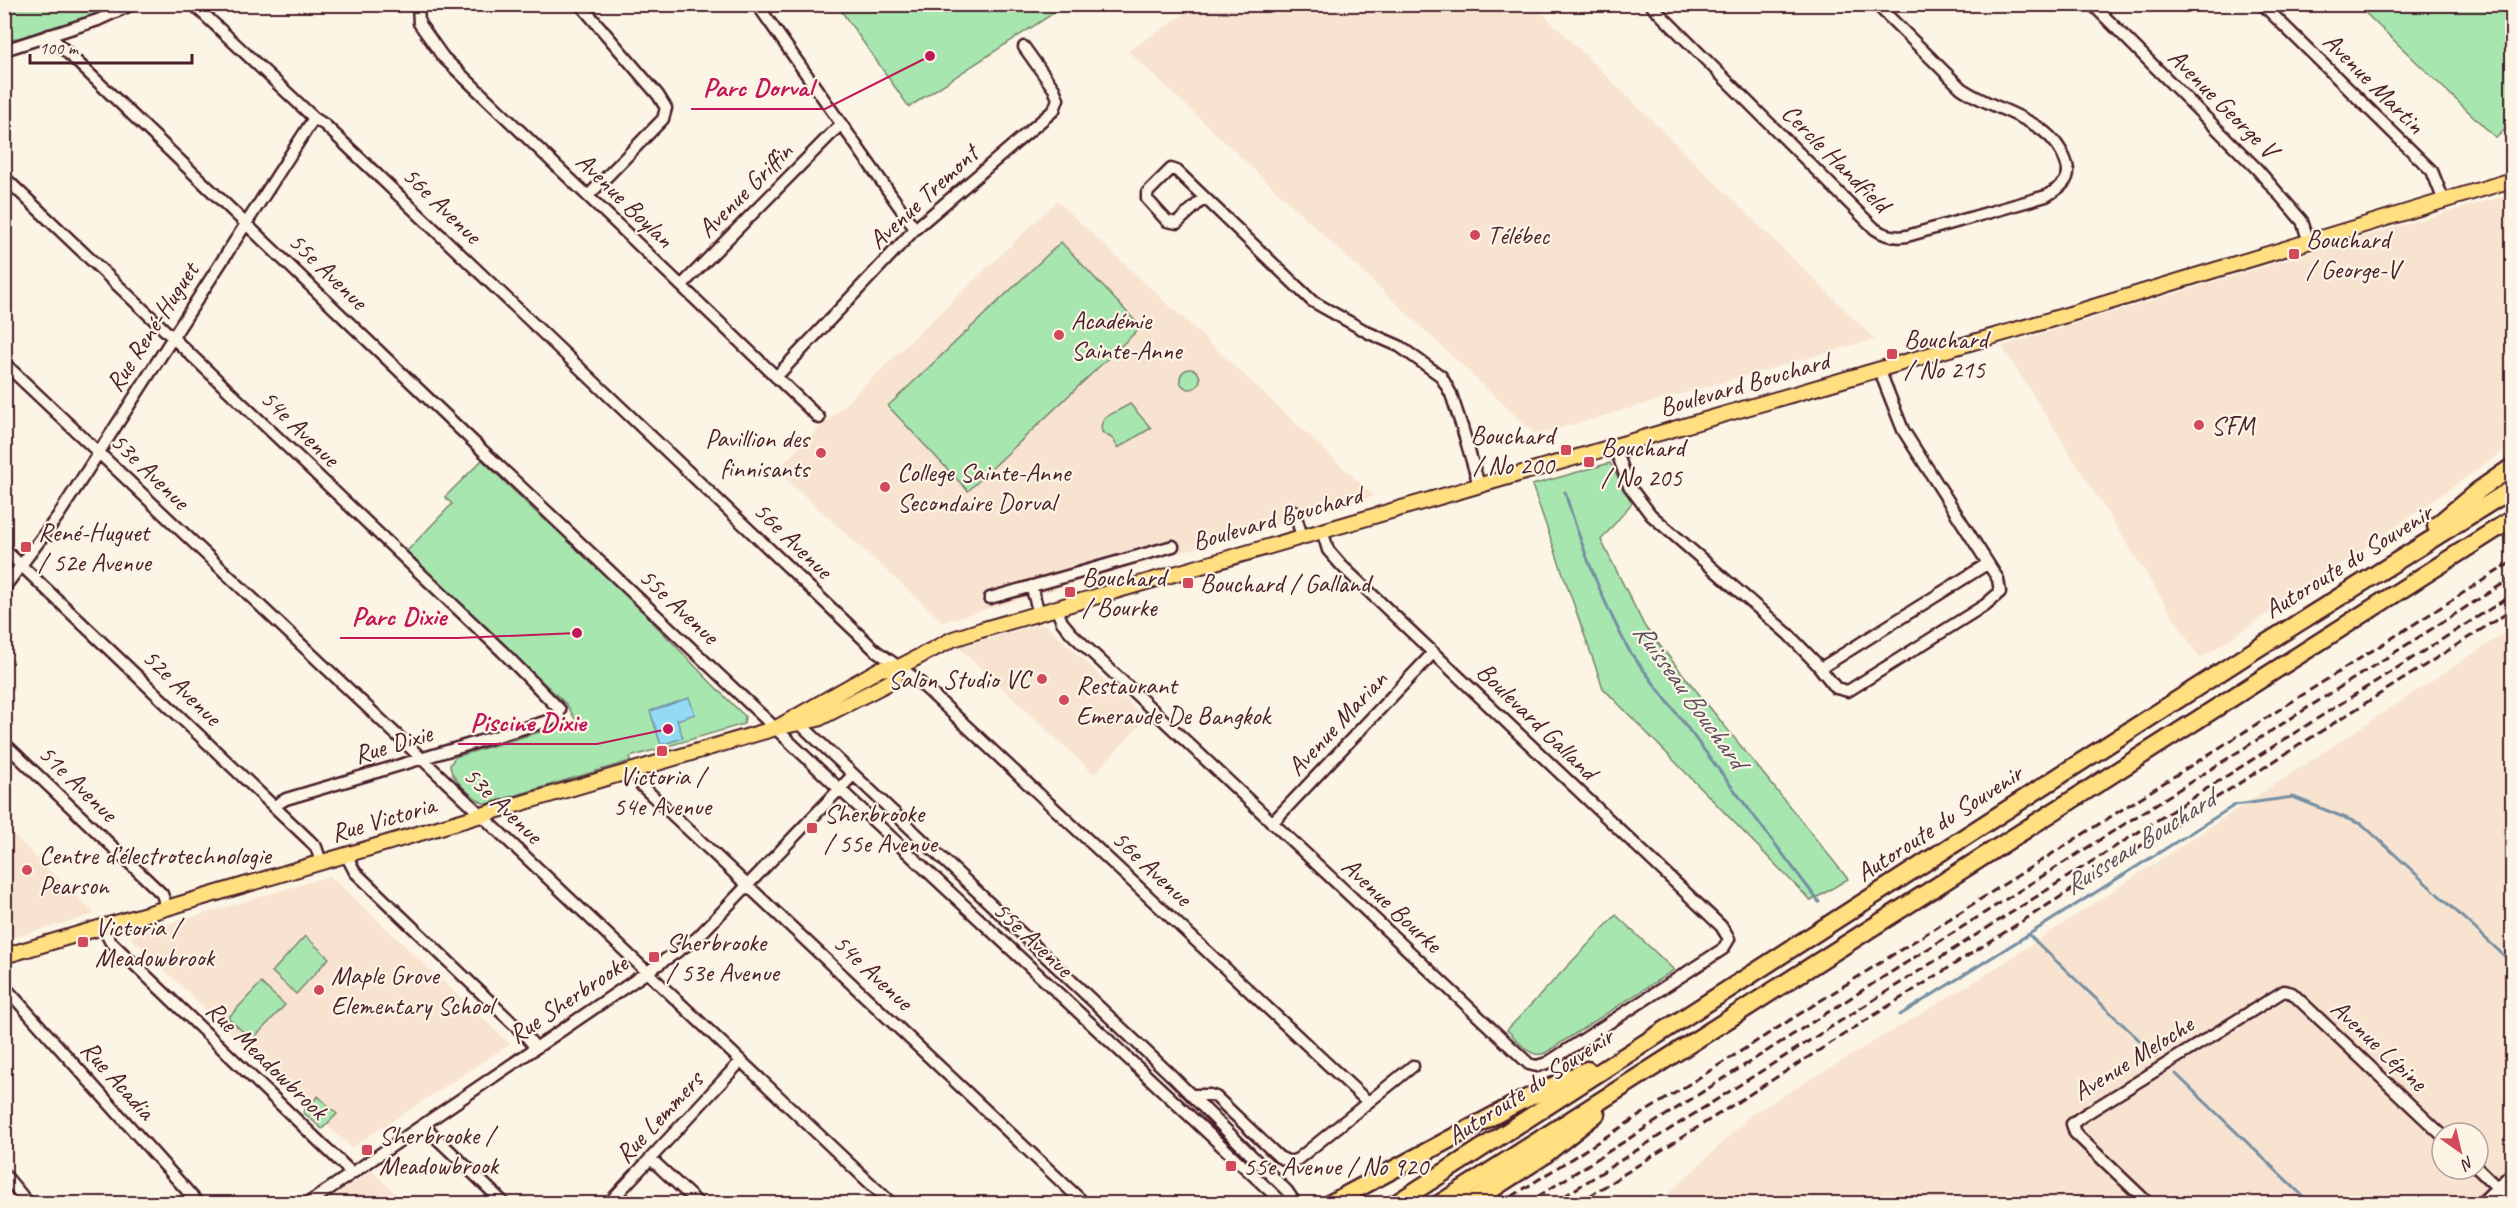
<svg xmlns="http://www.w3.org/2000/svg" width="2517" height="1208" font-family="Caveat,sans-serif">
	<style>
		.built { fill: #f8e3d0; fill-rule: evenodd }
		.green { fill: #a7e7af; stroke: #78836d; stroke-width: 1.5 }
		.water { fill: #93daf5; stroke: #768fa4; stroke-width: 1.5 }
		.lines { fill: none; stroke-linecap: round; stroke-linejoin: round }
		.stream { stroke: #768fa4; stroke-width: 3 }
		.minor-casing { stroke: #4a1f2b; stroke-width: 15 }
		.major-casing { stroke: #4a1f2b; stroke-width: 18 }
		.highway-casing { stroke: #4a1f2b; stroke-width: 21 }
		.minor { stroke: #fcf5e5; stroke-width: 10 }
		.major { stroke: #ffdf80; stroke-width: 14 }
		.highway { stroke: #ffdf80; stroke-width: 16 }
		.rail { stroke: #4a1f2b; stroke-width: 3; stroke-dasharray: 9 4.5; stroke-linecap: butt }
		.poi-dot { fill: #d1495b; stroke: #fcf5e5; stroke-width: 2 }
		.labels { text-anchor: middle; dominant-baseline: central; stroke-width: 4.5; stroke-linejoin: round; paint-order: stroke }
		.street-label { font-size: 26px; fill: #4a1f2b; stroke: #fcf5e5 }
		.poi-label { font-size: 26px; fill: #4a1f2b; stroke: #fcf5e5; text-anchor: start }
		.water-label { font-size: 27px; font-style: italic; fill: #5c4e5e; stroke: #fcf5e5 }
		.leader { fill: none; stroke: #c2185b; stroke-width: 2 }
		.callout-dot { fill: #c2185b; stroke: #fcf5e5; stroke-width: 2 }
		.callout-label { font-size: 27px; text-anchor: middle; font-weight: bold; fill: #c2185b; stroke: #fcf5e5; stroke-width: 4.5; stroke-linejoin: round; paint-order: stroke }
	</style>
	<rect width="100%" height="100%" fill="#fcf5e5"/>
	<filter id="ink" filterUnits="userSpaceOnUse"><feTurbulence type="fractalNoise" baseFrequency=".0167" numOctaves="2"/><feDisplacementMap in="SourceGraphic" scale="12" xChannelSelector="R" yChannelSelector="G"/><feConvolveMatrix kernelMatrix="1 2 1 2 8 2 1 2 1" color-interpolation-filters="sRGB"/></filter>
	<g filter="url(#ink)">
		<!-- built -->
		<path class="built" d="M 1198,5 L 1534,5 L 1875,339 L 1536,435 L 1128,51 Z
			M 2512,194 L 2512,445 L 2384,535 L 2200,659 L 2002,346 L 2392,228 Z
			M 1057,201 L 1374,496 L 943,622 L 776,470 Z
			M 1039,624 L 1048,626 L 1049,630 L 1051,629 L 1146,719 L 1094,774 L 958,647 Z
			M 2512,628 L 2512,1203 L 1658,1204 L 1751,1115 L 1979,979 ZM 2442,1133 L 2478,1133 L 2478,1169 L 2442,1169 Z
			M 5,827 L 95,914 L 5,940 Z
			M 330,876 L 510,1044 L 351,1148 L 129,936 Z
			M 371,1170 L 405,1203 L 323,1203 L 366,1175 Z"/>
		<!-- green -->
		<path class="green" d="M 4,5 L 120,5 L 97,14 L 5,42 Z
			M 837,5 L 1066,5 L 909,107 Z
			M 2357,5 L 2512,5 L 2512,123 L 2496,138 Z
			M 1061,242 L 1141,327 L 968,491 L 888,406 Z
			M1180 379a10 10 0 1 1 20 0a10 10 0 1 1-20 0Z
			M 1130,404 L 1151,428 L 1118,448 L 1113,439 L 1102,432 L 1101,426 L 1104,418 Z
			M 482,460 L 545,521 L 548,519 L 652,619 L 651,621 C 683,652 712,686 745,716 L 744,724 L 630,757 L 630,761 L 486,804 C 474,800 450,778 450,765 L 455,757 L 573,722 L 575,719 L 567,705 L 406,552 L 452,504 L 445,497 Z
			M 1610,463 L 1632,503 L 1601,540 L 1645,627 L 1848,879 L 1811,901 L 1603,688 L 1532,485 Z
			M 1616,915 L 1674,970 L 1545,1053 C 1530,1060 1517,1039 1507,1030 Z
			M 305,936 L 329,958 L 296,994 L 272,972 Z
			M 261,983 L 285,1005 L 252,1040 L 228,1018 Z
			M 318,1096 L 337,1114 L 322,1129 L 303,1112 Z"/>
		<!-- water -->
		<path class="water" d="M 689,698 L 695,714 L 677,720 L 683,738 L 661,745 L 650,711 Z"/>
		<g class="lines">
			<!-- stream -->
			<path class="stream" d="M 1565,492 C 1582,549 1601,599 1630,652 L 1819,902
				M 2029,935 L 2156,1056
				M 1900,1015 L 2235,805 L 2293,797 L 2363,825 L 2512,963
				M 2176,1074 L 2311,1204"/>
			<!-- minor casing -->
			<g class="minor-casing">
				<path id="minor" d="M 193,4 L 314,118 L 325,125 L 875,650 L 916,679 L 1368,1102
					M 418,4 L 419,23 L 443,57 L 819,418
					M 580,4 L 658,95 L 666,108 L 663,119 L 589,195
					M 757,4 L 915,229
					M 1650,4 L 1875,229 C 1885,236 1895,238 1907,236 L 2046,196 C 2058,189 2072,181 2067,165 C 2053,117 1996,113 1961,88 L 1876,4
					M 2092,4 L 2257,169 L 2302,221 L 2309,242
					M 2262,4 L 2432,171 L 2444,201
					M 49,35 L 462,431 L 832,782 L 1284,1204
					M 4,50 L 98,20 L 133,4
					M 4,177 L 503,652 L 560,710 L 558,716 L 551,720 L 286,799 L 274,806
					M 1204,198 L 1177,223 L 1167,221 L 1147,199 L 1147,193 L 1171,169 L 1177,171 L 1312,301 L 1369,333 L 1399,346 L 1441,376 L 1451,394 L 1462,427 L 1479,485
					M 682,285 L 840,125
					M 4,363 L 892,1204
					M 776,377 L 915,229 L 1054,110 L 1058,99 L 1054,89 L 1024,47
					M 1615,447 L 1629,486 L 1651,515 L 1788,634 L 1816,663 L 1836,688 L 1848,691 L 1985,605 L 2000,592 L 1998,579 L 1903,430 L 1879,369
					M 1294,511 L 1302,536
					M 4,549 L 309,840 L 316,847 L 321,862
					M 1031,586 L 1039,613
					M 4,588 L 58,516 L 314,118
					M 990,598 L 1173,546
					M 1056,608 L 1062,622 L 1071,633 L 1529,1064 L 1537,1066 L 1547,1063 L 1723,949 L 1729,939 L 1721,926 L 1341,565 L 1328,550 L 1322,530
					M 1821,668 L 1987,564
					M 796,720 L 1173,1077 L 1287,1191 L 1296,1204
					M 4,743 L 162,894 L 167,908
					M 635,770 L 641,785 L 1085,1204
					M 1272,823 L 1433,653
					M 346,855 L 355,872 L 526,1036 L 536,1048
					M 103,927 L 110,941 L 352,1173
					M 4,986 L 199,1204
					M 1191,1095 L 1210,1095 L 1216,1097 L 1279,1157 L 1290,1162 L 1298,1159 L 1413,1066
					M 423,1125 L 505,1204
					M 651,1159 L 699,1204
					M 2478,1169 L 2512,1202
					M 4,1174 L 29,1204
					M 307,1204 L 697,938 L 853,775
					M 608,1204 L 741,1061
					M 2149,1204 L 2075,1133 L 2072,1124 L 2081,1117 L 2284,991 L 2292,993 L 2442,1135
					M 2480,1204 L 2512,1173"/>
			</g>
			<!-- major casing -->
			<g class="major-casing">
				<path id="major" d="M 776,728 L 880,669 L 899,667 L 953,639 L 981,630 L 2070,314 L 2512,180
					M 4,956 L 776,728 L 818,719 L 894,680 L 899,667"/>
			</g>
			<!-- highway casing -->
			<g class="highway-casing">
				<path id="highway" d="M 2436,526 L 2479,490 L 2512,467
					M 1329,1204 L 1519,1102 L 1587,1070
					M 1395,1204 L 2247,655 L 2512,489
					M 1439,1204 L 2512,519
					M 1469,1204 L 1542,1157 L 1596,1114"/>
			</g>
			<!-- minor -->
			<use href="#minor" class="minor"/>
			<!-- major -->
			<use href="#major" class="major"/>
			<!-- highway -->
			<use href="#highway" class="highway"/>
			<!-- rail -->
			<path class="rail" d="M 1500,1204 L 2512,562
				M 1526,1204 L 2512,578
				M 1552,1204 L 2512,595
				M 1577,1204 L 2512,610"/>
		</g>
	</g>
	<!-- markers -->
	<g class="poi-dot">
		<circle cx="1475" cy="235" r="6"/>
		<rect x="2288" y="248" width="12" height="12" rx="3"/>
		<circle cx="1059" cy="335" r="6"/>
		<rect x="1886" y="348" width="12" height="12" rx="3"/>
		<circle cx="2199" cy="425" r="6"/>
		<rect x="1560" y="444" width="12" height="12" rx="3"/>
		<circle cx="821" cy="453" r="6"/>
		<rect x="1583" y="456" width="12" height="12" rx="3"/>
		<circle cx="885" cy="487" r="6"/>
		<rect x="20" y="541" width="12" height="12" rx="3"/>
		<rect x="1182" y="577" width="12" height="12" rx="3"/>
		<rect x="1064" y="586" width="12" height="12" rx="3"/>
		<circle cx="1042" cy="679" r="6"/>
		<circle cx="1064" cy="700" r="6"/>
		<rect x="656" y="745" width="12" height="12" rx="3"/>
		<rect x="806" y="822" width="12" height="12" rx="3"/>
		<circle cx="27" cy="870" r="6"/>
		<rect x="77" y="936" width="12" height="12" rx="3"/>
		<rect x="648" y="951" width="12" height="12" rx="3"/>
		<circle cx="319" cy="990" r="6"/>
		<rect x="361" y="1144" width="12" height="12" rx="3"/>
		<rect x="1225" y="1160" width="12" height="12" rx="3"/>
	</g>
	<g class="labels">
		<!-- street labels -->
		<g class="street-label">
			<text transform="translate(2374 83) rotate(45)">Avenue Martin</text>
			<text transform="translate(2223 103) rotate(45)">Avenue George V</text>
			<text transform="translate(1836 158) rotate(45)">Cercle Handfield</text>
			<text transform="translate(745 190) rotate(-45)">Avenue Griffin</text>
			<text transform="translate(923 197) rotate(-43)">Avenue Tremont</text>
			<text transform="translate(625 200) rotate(44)">Avenue Boylan</text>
			<text transform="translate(442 205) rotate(44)">56e Avenue</text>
			<text transform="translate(328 271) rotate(44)">55e Avenue</text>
			<text transform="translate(152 327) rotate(-57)">Rue René-Huguet</text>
			<text transform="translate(1744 384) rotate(-16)">Boulevard Bouchard</text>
			<text transform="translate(300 428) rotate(44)">54e Avenue</text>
			<text transform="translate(150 471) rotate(44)">53e Avenue</text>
			<text transform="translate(1277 518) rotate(-16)">Boulevard Bouchard</text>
			<text transform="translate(793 540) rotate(44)">56e Avenue</text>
			<text transform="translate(2348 561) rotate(-32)">Autoroute du Souvenir</text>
			<text transform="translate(679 606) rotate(43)">55e Avenue</text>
			<text transform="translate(182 687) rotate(44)">52e Avenue</text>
			<text transform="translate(1537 721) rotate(44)">Boulevard Galland</text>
			<text transform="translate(1337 723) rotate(-47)">Avenue Marian</text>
			<text transform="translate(393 744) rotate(-17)">Rue Dixie</text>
			<text transform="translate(78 783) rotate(44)">51e Avenue</text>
			<text transform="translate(503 805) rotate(44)">53e Avenue</text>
			<text transform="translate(383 819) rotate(-16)">Rue Victoria</text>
			<text transform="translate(1939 823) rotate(-33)">Autoroute du Souvenir</text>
			<text transform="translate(1152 868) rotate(43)">56e Avenue</text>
			<text transform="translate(1392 905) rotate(43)">Avenue Bourke</text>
			<text transform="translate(1033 939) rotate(43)">55e Avenue</text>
			<text transform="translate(873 972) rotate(43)">54e Avenue</text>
			<text transform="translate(568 999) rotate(-34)">Rue Sherbrooke</text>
			<text transform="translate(2379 1045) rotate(43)">Avenue Lépine</text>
			<text transform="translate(2133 1058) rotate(-32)">Avenue Meloche</text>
			<text transform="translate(267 1060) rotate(44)">Rue Meadowbrook</text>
			<text transform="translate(118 1080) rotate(48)">Rue Acadia</text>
			<text transform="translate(1530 1086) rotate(-33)">Autoroute du Souvenir</text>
			<text transform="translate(659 1117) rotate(-47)">Rue Lemmers</text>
		</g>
		<!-- poi labels -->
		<g class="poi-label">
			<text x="1487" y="235">Télébec</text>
			<text x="2306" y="239">Bouchard<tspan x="2306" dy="30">/ George-V</tspan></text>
			<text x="1071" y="320">Académie<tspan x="1071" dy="30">Sainte-Anne</tspan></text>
			<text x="1904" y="339">Bouchard<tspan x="1904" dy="30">/ No 215</tspan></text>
			<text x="2211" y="425">SFM</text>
			<text x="1554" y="435" text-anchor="end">Bouchard<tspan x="1554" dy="30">/ No 200</tspan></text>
			<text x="809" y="438" text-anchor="end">Pavillion des<tspan x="809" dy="30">finnisants</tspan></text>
			<text x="1601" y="447">Bouchard<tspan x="1601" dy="30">/ No 205</tspan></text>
			<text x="897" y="472">College Sainte-Anne<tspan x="897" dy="30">Secondaire Dorval</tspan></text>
			<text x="38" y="532">René-Huguet<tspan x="38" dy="30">/ 52e Avenue</tspan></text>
			<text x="1082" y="577">Bouchard<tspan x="1082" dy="30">/ Bourke</tspan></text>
			<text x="1200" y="583">Bouchard / Galland</text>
			<text x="1030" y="679" text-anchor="end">Salon Studio VC</text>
			<text x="1076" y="685">Restaurant<tspan x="1076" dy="30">Emeraude De Bangkok</tspan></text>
			<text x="662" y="776" text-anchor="middle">Victoria /<tspan x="662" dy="30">54e Avenue</tspan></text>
			<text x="824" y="813">Sherbrooke<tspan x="824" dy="30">/ 55e Avenue</tspan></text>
			<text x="39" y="855">Centre d’électrotechnologie<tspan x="39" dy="30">Pearson</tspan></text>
			<text x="95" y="927">Victoria /<tspan x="95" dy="30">Meadowbrook</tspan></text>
			<text x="666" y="942">Sherbrooke<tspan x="666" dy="30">/ 53e Avenue</tspan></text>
			<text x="331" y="975">Maple Grove<tspan x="331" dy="30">Elementary School</tspan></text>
			<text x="379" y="1135">Sherbrooke /<tspan x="379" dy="30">Meadowbrook</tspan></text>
			<text x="1243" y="1166">55e Avenue / No 920</text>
		</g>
		<!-- water labels -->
		<g class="water-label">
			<text transform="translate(1690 695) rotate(54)">Ruisseau Bouchard</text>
			<text transform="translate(2139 842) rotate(-32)">Ruisseau Bouchard</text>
		</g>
	</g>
	<!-- callouts -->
	<path class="leader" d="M930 56L825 109H691M577 633L458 638H340M668 729L597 744H458"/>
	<g class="callout-dot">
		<circle cx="930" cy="56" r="6"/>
		<circle cx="577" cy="633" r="6"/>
		<circle cx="668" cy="729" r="6"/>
	</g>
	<g class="callout-label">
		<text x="758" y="96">Parc Dorval</text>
		<text x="399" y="625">Parc Dixie</text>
		<text x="528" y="731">Piscine Dixie</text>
	</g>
	<!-- margin -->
	<rect width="2517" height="1208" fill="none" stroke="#fcf5e5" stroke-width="24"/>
	<rect x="12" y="12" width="2493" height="1184" fill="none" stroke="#4a1f2b" stroke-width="2" filter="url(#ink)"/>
	<!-- north arrow -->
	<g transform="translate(2460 1151) rotate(146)"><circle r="28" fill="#fcf5e5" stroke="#b59f9b" stroke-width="1.5"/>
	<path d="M0-4.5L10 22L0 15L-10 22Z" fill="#d1495b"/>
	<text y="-9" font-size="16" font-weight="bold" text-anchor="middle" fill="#4a1f2b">N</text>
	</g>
	<!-- scale -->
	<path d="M30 54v9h162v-9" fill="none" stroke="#4a1f2b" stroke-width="3"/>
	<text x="39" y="54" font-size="18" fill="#4a1f2b" stroke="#fcf5e5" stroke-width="4.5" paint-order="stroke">100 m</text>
</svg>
